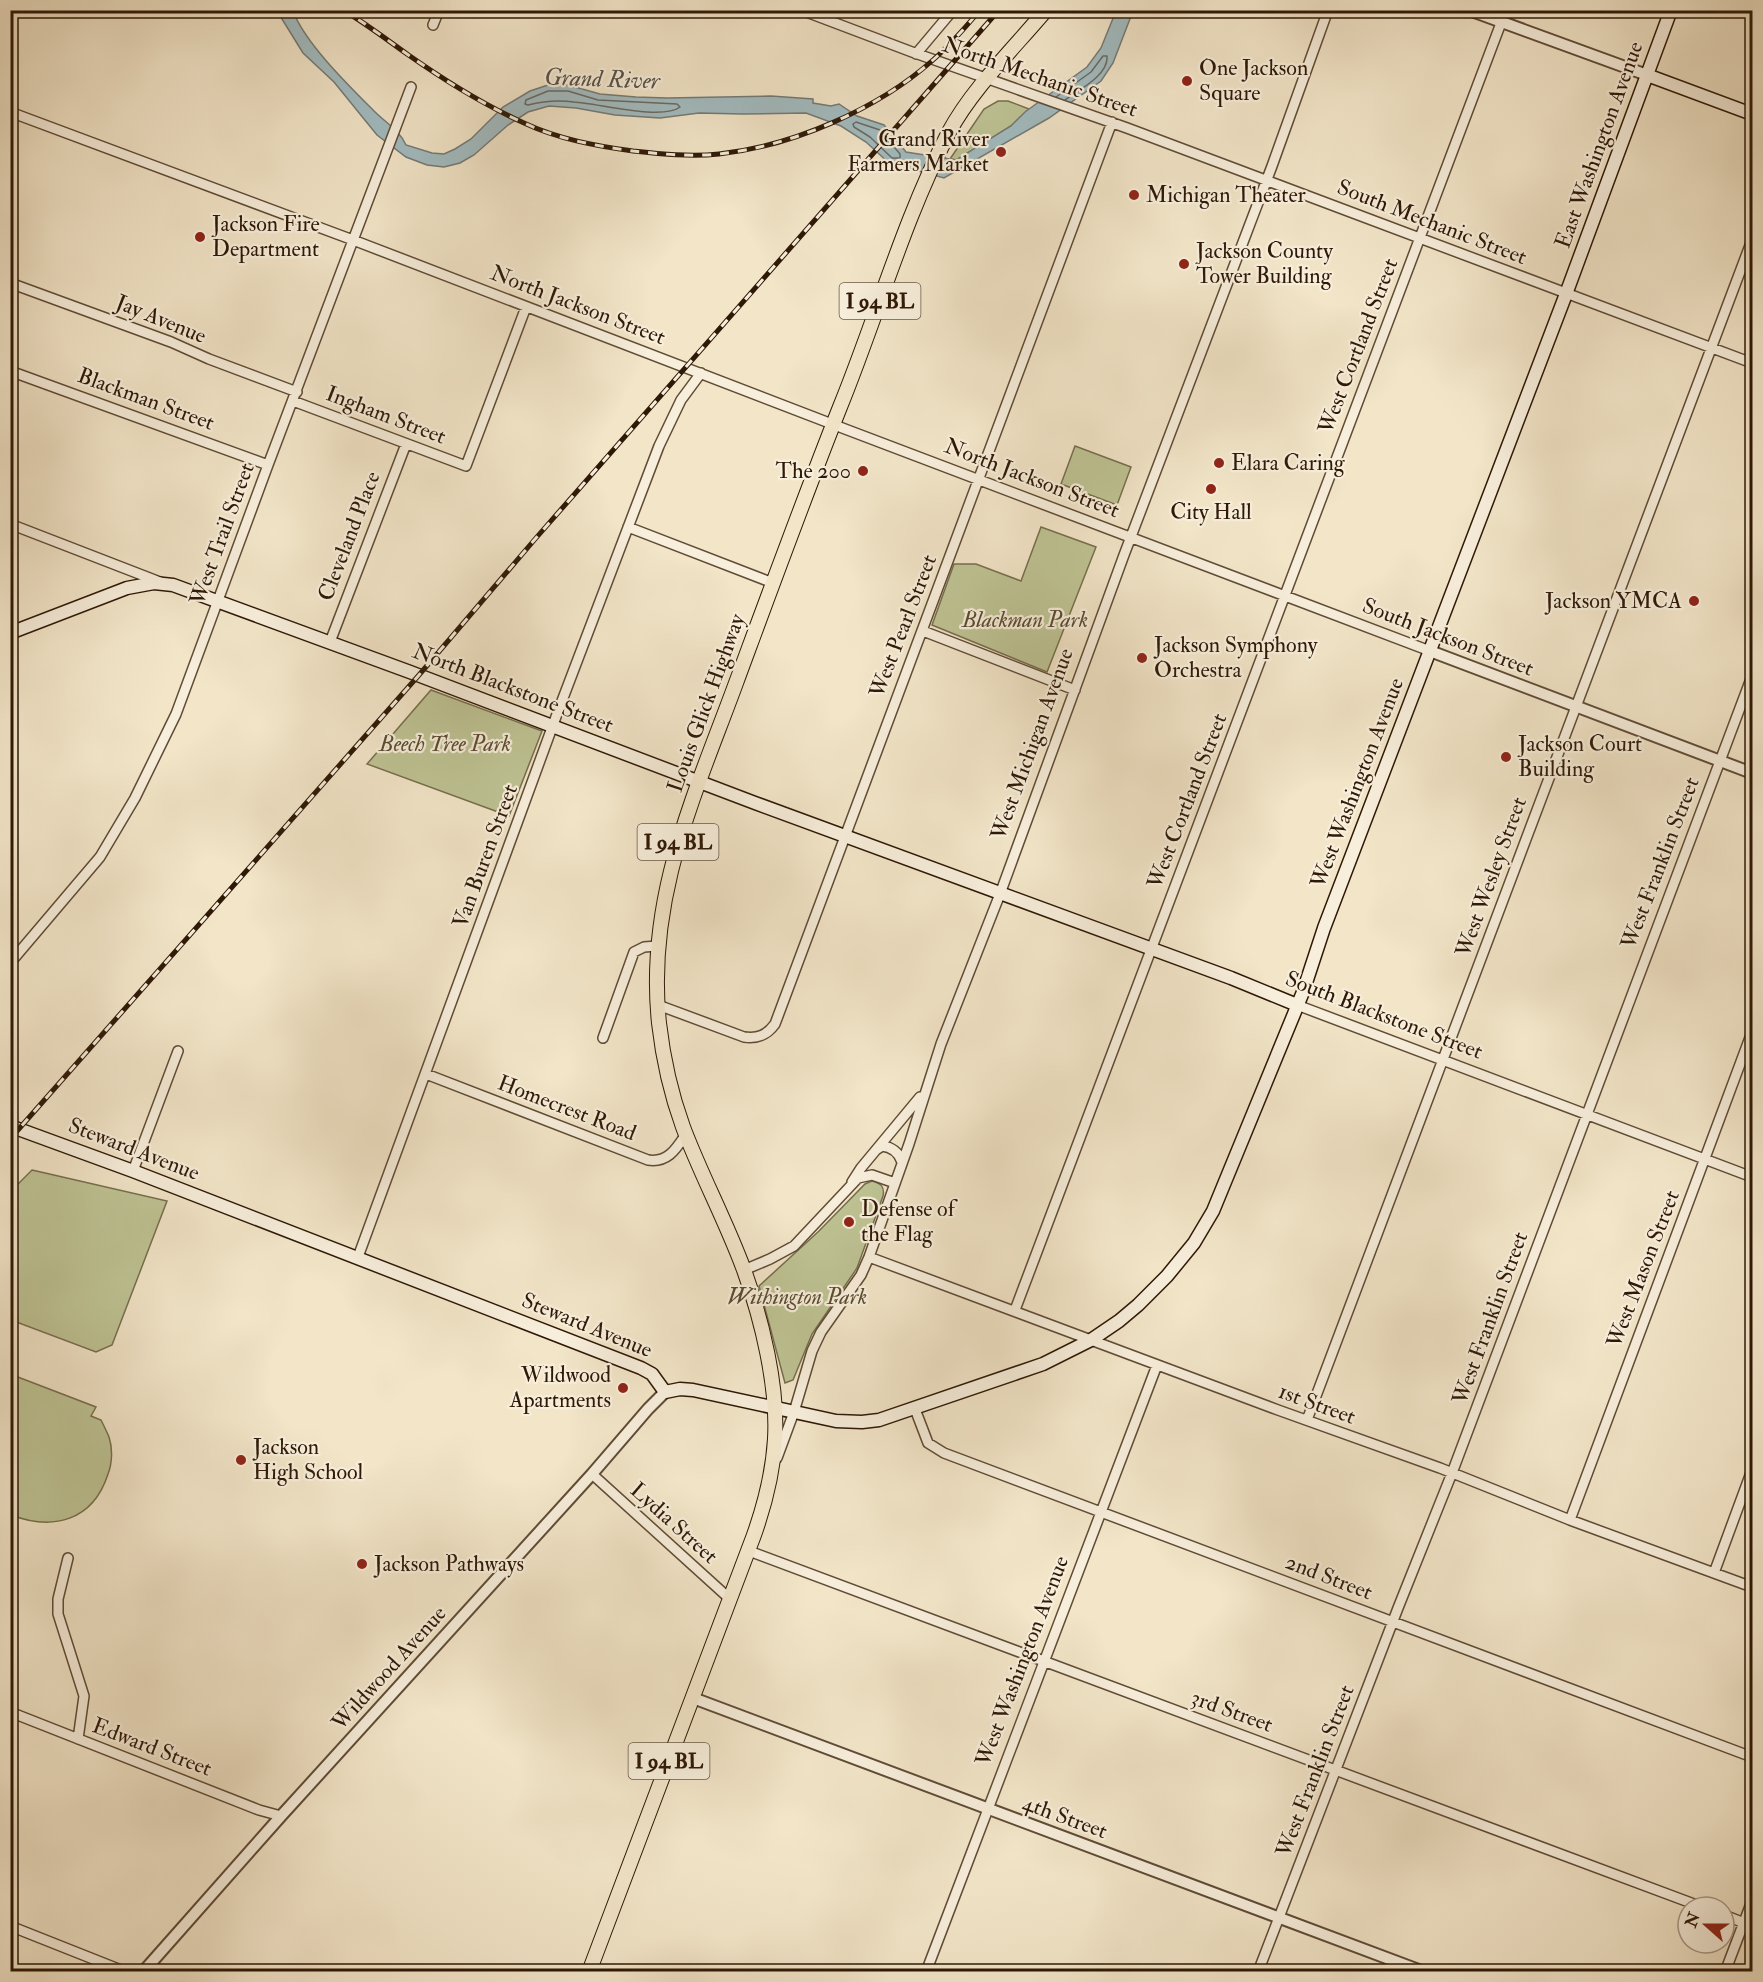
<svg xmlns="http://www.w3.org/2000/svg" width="1763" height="1982" font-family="'IM FELL Double Pica',serif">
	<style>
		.green { fill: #bec394; stroke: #766e4d; stroke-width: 1.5 }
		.water { fill: #a2bcc1; stroke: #747a76; stroke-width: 1.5 }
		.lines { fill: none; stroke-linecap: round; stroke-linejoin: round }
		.shore { stroke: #686a64; stroke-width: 1.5 }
		.minor-casing { stroke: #5f4b36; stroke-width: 12 }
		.tertiary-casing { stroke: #5f4b36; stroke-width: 14 }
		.secondary-casing { stroke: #2e1806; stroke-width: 15 }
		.primary-casing { stroke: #2e1806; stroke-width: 16 }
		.minor { stroke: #f7eedb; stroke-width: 9 }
		.tertiary { stroke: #f7eedb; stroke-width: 10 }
		.secondary { stroke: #f7eedb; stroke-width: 12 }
		.primary { stroke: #f2e5c8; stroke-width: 14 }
		.rail-casing { stroke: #2e1806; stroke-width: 5 }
		.rail { stroke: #f7eedb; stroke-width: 3; stroke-dasharray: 9; stroke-linecap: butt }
		.poi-dot { fill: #8f2418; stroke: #f7eedb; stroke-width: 2 }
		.labels { text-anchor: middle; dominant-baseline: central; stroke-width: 4.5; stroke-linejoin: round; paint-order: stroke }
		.shield { fill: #f7eedb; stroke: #6a5846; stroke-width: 1.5 }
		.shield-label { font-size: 21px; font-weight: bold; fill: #2e1806 }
		.poi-label { font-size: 22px; fill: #2e1806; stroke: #f7eedb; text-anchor: start }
		.street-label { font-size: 22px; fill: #2e1806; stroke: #f7eedb }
		.park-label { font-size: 22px; font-style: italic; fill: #594b31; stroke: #f7eedb }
		.water-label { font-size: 24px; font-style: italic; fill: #575147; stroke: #f7eedb }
	</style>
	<rect width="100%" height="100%" fill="#f2e5c8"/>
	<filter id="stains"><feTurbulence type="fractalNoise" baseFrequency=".00333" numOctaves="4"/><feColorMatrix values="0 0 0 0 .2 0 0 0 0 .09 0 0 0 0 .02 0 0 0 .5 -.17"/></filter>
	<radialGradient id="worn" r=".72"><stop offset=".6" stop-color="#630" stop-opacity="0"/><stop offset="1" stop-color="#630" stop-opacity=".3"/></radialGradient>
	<!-- green -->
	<path class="green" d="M 998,101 L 1008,101 L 1029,109 L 1011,126 L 957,160 L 950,159 L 984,109 Z
		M 1075,446 L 1131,467 L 1117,505 L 1061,484 Z
		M 1041,527 L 1096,547 L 1047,672 L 932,625 L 954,564 L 976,564 L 1021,581 Z
		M 431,690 L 542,731 L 509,816 L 367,764 Z
		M 32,1170 L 167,1201 L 112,1345 L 96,1352 L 11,1320 L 11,1191 Z
		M 872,1181 C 881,1183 885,1187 883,1196 L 857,1268 L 812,1334 L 793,1380 L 785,1383 L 759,1286 L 819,1231 L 865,1184 Z
		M 10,1374 L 96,1407 L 91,1416 L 101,1420 C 104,1426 107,1432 109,1437 C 113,1449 112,1464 108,1474 C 93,1521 53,1531 11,1515 Z"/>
	<!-- water -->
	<path class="water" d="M 277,11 L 293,11 C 305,43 349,86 374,111 C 385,122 400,131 406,145 L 432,153 L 444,154 L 455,149 L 471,139 L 503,107 L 530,91 L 548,85 L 568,85 L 600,94 L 636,97 L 667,98 L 771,96 L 813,99 L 813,103 L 831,106 L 839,104 L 857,116 L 884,125 L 906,152 L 956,160 L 1011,126 L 1025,112 L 1087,67 L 1101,48 L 1116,11 L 1133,11 L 1113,63 L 1101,81 L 1049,118 L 944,178 L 889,163 L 866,142 L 841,126 L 806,113 L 742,114 L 699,113 L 660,118 L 615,115 L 576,108 L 549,106 L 528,112 L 508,125 L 474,155 L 460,163 L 444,167 L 427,165 L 406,157 L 377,135 L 334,82 L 303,53 Z"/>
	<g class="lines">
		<!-- shore -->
		<path class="shore" d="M 548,91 L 568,91 L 598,100 L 677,104 L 680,107 C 662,121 597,103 574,102 C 558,100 544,101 528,105 L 525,104 L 526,100 Z
			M 1056,97 L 1091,72 L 1103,56 L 1107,56 C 1109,75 1079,90 1065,100
			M 856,122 L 880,130 L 900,154 L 900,158 L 892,158 L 870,137 L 854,127 L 853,124 Z"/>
		<!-- minor casing -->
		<g class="minor-casing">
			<path id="minor" d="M 801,10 L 912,52 L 1127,128 L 1752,363
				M 433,25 L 439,10
				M 916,54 L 953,10
				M 10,112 L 353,240 L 845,429 L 1430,651
				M 10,283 L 171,342 L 209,359 L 297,392
				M 10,371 L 268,465
				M 293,401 L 466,466 L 526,307
				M 10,524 L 160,582
				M 628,527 L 773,583
				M 923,631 L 1075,690
				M 330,642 L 406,444
				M 10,963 L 100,857 L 135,798 L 176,714 L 268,465 L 411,87
				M 658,1005 L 744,1037 C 758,1039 767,1035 775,1024 L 1112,122
				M 1297,1005 L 1752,1177
				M 603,1038 L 634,952 L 644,947 L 657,946
				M 426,1074 L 648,1160 C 668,1163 676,1149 686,1134
				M 876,1150 L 882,1146 C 892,1147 899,1153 902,1162
				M 133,1171 L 178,1051
				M 852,1182 L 861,1168 L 920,1097
				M 358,1257 L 557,714 L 659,446 L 681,400 L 701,373
				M 869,1257 L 1278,1410 L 1440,1468 L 1570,1520 L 1752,1587
				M 744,1270 L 770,1259 L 794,1246 L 858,1178 L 872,1175 L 895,1183
				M 1015,1310 L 1501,23
				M 915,1409 L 928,1443 L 944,1453 L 1752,1757
				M 1307,1420 L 1752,240
				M 777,1458 L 794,1412 L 812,1351 L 821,1332 L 861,1275 L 869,1257 L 909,1144 L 941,1044 L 1000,894 L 1124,555 L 1272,166 L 1328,10
				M 592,1474 L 731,1600
				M 1570,1520 L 1752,1032
				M 749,1551 L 1702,1907
				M 68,1558 L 58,1599 L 58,1614 L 84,1696 L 78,1739
				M 1714,1573 L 1752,1470
				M 10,1712 L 259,1810 L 281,1816
				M 1724,1915 L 1752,1926
				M 10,1926 L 126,1972
				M 926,1972 L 1157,1365
				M 1258,1972 L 1398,1608 L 1452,1473 L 1752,676
				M 1725,1972 L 1752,1901"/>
		</g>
		<!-- tertiary casing -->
		<g class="tertiary-casing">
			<path id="tertiary" d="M 1469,10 L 1647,75
				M 1430,651 L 1752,773
				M 693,1698 L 1424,1972
				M 143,1972 L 281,1816 L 592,1474 L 648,1409 L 665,1392"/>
		</g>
		<!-- secondary casing -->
		<g class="secondary-casing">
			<path id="secondary" d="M 1647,75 L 1752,114
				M 10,633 L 127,588 L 154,583 L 173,585 L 410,672 L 755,803 L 1231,978 L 1297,1005
				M 10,1126 L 133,1171 L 641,1368 L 652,1374 L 665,1392 L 680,1389 L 693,1390 L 836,1421 L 862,1422 L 879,1420 L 1043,1364 L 1091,1340 L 1119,1321 L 1138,1305 L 1167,1276 L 1194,1243 L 1213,1211 L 1303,992 L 1324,928 L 1566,294 L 1671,10"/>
		</g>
		<!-- primary casing -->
		<g class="primary-casing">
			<path id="primary" d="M 589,1972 L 754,1535 C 765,1504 773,1472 775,1439 C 778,1386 762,1320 744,1270 C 726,1221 701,1175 683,1127 C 671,1094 663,1058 659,1023 C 646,898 694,797 736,683 C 770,591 804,498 840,407 C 877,316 904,219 949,132 C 972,89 1014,48 1046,10"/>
		</g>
		<!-- minor -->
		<use href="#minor" class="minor"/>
		<!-- tertiary -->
		<use href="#tertiary" class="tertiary"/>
		<!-- secondary -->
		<use href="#secondary" class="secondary"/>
		<!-- primary -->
		<use href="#primary" class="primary"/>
		<!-- rail casing -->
		<g class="rail-casing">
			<path id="rail" d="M 343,10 C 365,23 386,39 407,54 C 444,80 482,104 524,123 C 558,139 596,146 633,151 C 661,154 691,157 719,154 C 793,146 878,109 933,60 C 950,45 965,28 980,10
				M 10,1139 L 419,675 L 536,538 L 999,10"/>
		</g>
		<!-- rail -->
		<use href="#rail" class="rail"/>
	</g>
	<!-- markers -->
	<g class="poi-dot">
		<circle cx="1187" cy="81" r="6"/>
		<circle cx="1001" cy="152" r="6"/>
		<circle cx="1134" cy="195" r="6"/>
		<circle cx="200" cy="237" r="6"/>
		<circle cx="1184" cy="264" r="6"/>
		<circle cx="1219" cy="463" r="6"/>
		<circle cx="863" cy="471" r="6"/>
		<circle cx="1211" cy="489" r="6"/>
		<circle cx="1694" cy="601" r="6"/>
		<circle cx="1142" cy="658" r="6"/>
		<circle cx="1506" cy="757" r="6"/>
		<circle cx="849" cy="1222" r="6"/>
		<circle cx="623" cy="1388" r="6"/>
		<circle cx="241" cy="1460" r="6"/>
		<circle cx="362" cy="1564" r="6"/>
	</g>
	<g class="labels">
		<!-- shield labels -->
		<g class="shield">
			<rect x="839.5" y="283" width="81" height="36" rx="4.5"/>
			<rect x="637.5" y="824" width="81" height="36" rx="4.5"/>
			<rect x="628.5" y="1743" width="81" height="36" rx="4.5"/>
		</g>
		<g class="shield-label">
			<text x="880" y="301">I 94 BL</text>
			<text x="678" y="842">I 94 BL</text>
			<text x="669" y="1761">I 94 BL</text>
		</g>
		<!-- poi labels -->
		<g class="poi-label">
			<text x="1199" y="68">One Jackson<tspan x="1199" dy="25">Square</tspan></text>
			<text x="989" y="139" text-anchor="end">Grand River<tspan x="989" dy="25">Farmers Market</tspan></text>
			<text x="1146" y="195">Michigan Theater</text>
			<text x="212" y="224">Jackson Fire<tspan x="212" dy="25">Department</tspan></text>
			<text x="1196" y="251">Jackson County<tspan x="1196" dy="25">Tower Building</tspan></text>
			<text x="1231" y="463">Elara Caring</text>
			<text x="851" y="471" text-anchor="end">The 200</text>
			<text x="1211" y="512" text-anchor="middle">City Hall</text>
			<text x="1682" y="601" text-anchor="end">Jackson YMCA</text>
			<text x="1154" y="645">Jackson Symphony<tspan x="1154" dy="25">Orchestra</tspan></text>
			<text x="1518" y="744">Jackson Court<tspan x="1518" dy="25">Building</tspan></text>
			<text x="861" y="1209">Defense of<tspan x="861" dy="25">the Flag</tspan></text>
			<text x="611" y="1375" text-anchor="end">Wildwood<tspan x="611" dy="25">Apartments</tspan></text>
			<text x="253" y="1447">Jackson<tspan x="253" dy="25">High School</tspan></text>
			<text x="374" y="1564">Jackson Pathways</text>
		</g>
		<!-- street labels -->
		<g class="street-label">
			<text transform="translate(1040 77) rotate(19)">North Mechanic Street</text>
			<text transform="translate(1599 145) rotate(-70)">East Washington Avenue</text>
			<text transform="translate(1432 222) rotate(21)">South Mechanic Street</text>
			<text transform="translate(578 305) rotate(21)">North Jackson Street</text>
			<text transform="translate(161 319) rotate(22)">Jay Avenue</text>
			<text transform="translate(1358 346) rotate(-69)">West Cortland Street</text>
			<text transform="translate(146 399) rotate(20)">Blackman Street</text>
			<text transform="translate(386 415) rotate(21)">Ingham Street</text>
			<text transform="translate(1032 478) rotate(21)">North Jackson Street</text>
			<text transform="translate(222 534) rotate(-70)">West Trail Street</text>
			<text transform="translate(349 536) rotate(-69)">Cleveland Place</text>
			<text transform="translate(903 626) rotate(-69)">West Pearl Street</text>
			<text transform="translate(1448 637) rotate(21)">South Jackson Street</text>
			<text transform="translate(513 688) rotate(21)">North Blackstone Street</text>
			<text transform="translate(706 703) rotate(-70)">Louis Glick Highway</text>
			<text transform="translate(1032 744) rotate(-70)">West Michigan Avenue</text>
			<text transform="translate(1357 783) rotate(-69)">West Washington Avenue</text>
			<text transform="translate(1187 801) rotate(-69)">West Cortland Street</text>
			<text transform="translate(485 856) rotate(-70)">Van Buren Street</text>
			<text transform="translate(1660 863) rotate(-69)">West Franklin Street</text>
			<text transform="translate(1491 877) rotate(-70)">West Wesley Street</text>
			<text transform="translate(1384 1015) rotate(21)">South Blackstone Street</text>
			<text transform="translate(567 1108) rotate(21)">Homecrest Road</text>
			<text transform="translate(134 1149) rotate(21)">Steward Avenue</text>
			<text transform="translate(1643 1269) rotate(-69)">West Mason Street</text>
			<text transform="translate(1490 1318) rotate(-70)">West Franklin Street</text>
			<text transform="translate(587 1325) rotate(22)">Steward Avenue</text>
			<text transform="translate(1317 1404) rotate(20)">1st Street</text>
			<text transform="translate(674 1523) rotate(42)">Lydia Street</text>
			<text transform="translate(1329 1577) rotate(21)">2nd Street</text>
			<text transform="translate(1022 1661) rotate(-69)">West Washington Avenue</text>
			<text transform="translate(389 1668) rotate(-48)">Wildwood Avenue</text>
			<text transform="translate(1232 1711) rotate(20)">3rd Street</text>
			<text transform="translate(152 1747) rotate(21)">Edward Street</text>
			<text transform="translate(1315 1771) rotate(-69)">West Franklin Street</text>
			<text transform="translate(1065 1817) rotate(20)">4th Street</text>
		</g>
		<!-- park labels -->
		<g class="park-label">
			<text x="1025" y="620">Blackman Park</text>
			<text x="445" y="744">Beech Tree Park</text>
			<text x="797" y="1297">Withington Park</text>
		</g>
		<!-- water labels -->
		<g class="water-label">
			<text transform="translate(602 79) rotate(2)">Grand River</text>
		</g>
	</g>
	<!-- margin -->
	<rect width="1763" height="1982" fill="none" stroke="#f2e5c8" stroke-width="36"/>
	<rect x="12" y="12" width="1739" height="1958" fill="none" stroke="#2e1806" stroke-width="3"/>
	<rect x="18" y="18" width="1727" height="1946" fill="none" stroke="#2e1806" stroke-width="1.5"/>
	<!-- north arrow -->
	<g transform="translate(1706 1925) rotate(291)"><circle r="28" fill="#f7eedb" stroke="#a79886" stroke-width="1.5"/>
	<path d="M0-4.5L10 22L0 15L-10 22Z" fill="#8f2418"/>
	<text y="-9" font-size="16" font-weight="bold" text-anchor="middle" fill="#2e1806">N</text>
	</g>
	<rect width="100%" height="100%" filter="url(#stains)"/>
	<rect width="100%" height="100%" fill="url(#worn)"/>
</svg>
